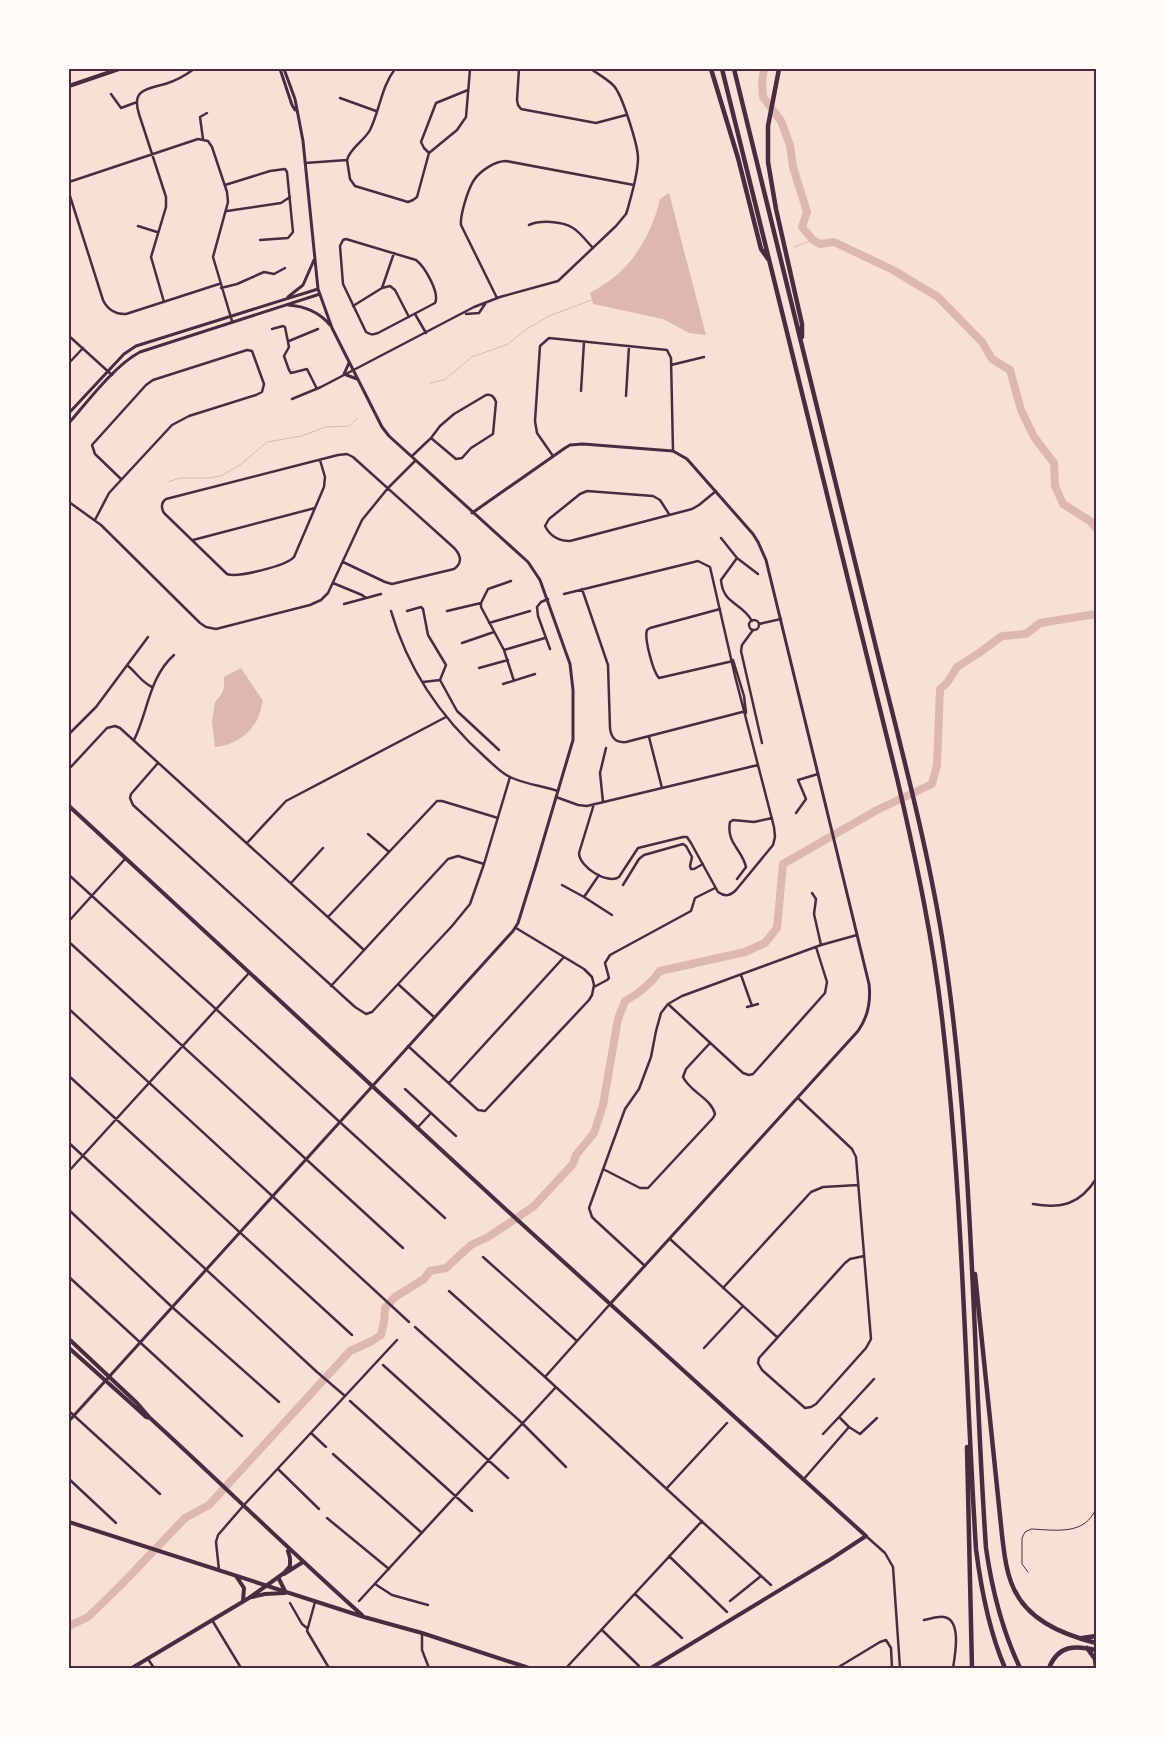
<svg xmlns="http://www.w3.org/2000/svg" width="1165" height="1737" font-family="Spectral,serif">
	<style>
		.water { fill: #dcb8b0 }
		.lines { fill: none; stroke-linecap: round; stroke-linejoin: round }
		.stream { stroke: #dcb8b0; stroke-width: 1 }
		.river { stroke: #dcb8b0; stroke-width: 8 }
		.service { stroke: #4a2c40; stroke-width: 1 }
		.minor { stroke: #4a2c40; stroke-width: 2.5 }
		.tertiary { stroke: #4a2c40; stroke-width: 3 }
		.secondary { stroke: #4a2c40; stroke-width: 4 }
		.primary { stroke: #4a2c40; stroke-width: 4 }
		.motorway { stroke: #4a2c40; stroke-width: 4.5 }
		.neatline { fill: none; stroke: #4a2c40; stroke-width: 2 }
	</style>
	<rect width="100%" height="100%" fill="#f7e1d7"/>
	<!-- water -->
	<path class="water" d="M 669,193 L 706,335 L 689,333 L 663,319 L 593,304 L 590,293 C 602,286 618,276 627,265 C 643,247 655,222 660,199 Z
		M 241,668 L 263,701 C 261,707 260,715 257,720 C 248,736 232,746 215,747 L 212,722 L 215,702 L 221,695 L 224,688 L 224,677 Z"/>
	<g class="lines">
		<!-- stream -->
		<path class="stream" d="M 794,247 L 813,240
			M 430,383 L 444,380 L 472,357 L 508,344 L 528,328 L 549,316 L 592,300
			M 168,482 L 180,478 L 208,478 L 221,476 L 240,465 L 267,442 L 302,436 L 325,427 L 349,426 L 358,418"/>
		<!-- river -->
		<path class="river" d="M 764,69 L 762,82 L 763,97 L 781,121 L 790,145 L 793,167 L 807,212 L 802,227 L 813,240 L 820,244 L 834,242 L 893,270 L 938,297 L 982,342 L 992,359 L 1010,370 L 1021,410 L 1034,437 L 1054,463 L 1055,486 L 1063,504 L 1090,521 L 1096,528
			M 69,1626 L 88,1617 L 121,1585 L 185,1518 L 209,1505 L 350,1351 L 372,1341 L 381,1335 L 384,1322 L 385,1308 L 395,1297 L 424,1279 L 430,1271 L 446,1268 L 471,1245 L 488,1237 L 533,1207 L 573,1164 L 576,1155 L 594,1133 L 603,1105 L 618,1019 L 625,1001 C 640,993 650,985 660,971 L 745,952 L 765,943 L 777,928 L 783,864 L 877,810 L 932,784 L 937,765 L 940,689 L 947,683 L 957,667 L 979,653 L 1002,636 L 1026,634 L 1040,623 L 1096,614"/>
		<!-- service -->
		<path class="service" d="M 1028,1572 L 1022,1564 L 1022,1538 L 1025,1532 L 1031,1529 C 1055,1530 1086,1536 1096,1508"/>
		<!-- minor -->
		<path class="minor" d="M 519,69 L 517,100 L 518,105 L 521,109 L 596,123 L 626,115
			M 111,94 L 121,108 L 137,102
			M 340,98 L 376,111
			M 203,139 L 200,117 L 207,113
			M 429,153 L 457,130 L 466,117 L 470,69
			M 347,160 L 350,179 L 355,186 L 408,202 L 413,200 L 417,197 L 429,153 L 424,148 L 421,142 L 436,103 L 468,90
			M 347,160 C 350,148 364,141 370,130 C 380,110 381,87 395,69
			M 305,163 L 347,160
			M 69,182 L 198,139 L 208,141 L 212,147 L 227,192 L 228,202 L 213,257 L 232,321
			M 225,185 L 270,171 L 285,169 L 287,172 L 293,232 L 288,238 L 260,240
			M 69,193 L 103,300 C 107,309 116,315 126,314 L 219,284
			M 227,211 L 281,203 L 290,197
			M 529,225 C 540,220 562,221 573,228 C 581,233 587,242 593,248
			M 138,226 L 157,232
			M 346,239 L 416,260 C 425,267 440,293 435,303 L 378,333 C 372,335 371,335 366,332 L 343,284 L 340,246 L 343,240 Z
			M 221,288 L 237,284 L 264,272 L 274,274 L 285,268
			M 382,288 L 394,253
			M 497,298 L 461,225 C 460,215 468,189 474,180 C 480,171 495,161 506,161 L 634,185
			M 164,302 L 151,257 L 166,207 L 166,197 L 139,114 C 131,89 147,89 165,84 C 175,81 186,75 194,69
			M 353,306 L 382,288 L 390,286 L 395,290 L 409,317
			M 415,314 L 426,333
			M 466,314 L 479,313 L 485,304
			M 272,329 L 283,326 L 285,327 L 289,347 L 284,356 L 289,370 L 291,373 L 307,369 L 317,389
			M 69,336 L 112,375
			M 289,341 L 318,329
			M 69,363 L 83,348
			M 671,365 L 704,357
			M 581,391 L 584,342
			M 626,396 L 629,346
			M 292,399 L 321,387 L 474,307 L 500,297 L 558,281 L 616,226 L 626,214 L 628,208 C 632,192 638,175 638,158 C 638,146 622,93 613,85 C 607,79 598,74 591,69
			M 412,456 L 431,438 L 440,426 L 454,414 L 486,395 C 492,394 494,397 496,402 L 493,434 L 471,448 L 462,458 L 456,459 L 431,438
			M 553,456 L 537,433 L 535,421 L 540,346 L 549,338 L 667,350 L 671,358 L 673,451
			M 320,460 L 325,477 L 324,487 L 294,557 C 286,566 237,578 227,574 L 164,513 C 161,508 161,502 166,499 L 338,455 L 347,454 L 353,457 L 452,546 C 460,553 464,562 454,569 L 392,584 L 385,582 L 343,562
			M 69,502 L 101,525 L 200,623 L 206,627 L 216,629 L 310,605 L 321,600 L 328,593 L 362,520 L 388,488 L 415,461
			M 669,514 L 660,500 L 653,496 L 587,491 L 580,494 L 549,519 L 545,526 C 550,536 559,541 570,541 L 692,509 L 699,505 L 716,491
			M 95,520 L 109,493 L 172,425 L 189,416 L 256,395 L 262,392 L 264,384 L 252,351 L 247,350 L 153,380 L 146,385 L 92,445 L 95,454 L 121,479
			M 721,538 L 737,558 L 721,580 C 723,605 742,602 752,621
			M 193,540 L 315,508
			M 737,558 L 758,574
			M 511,581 L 488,589 L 481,603 L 481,607 L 504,650 L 514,681
			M 333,583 L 362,595 L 366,598
			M 582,589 L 608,665 L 610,728 C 611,738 616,743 626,742 L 746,711
			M 564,594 L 698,561 L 710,567 L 735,676 L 774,827 L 775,837 L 773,845 L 736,890 C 730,896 725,897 718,892 L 691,843 L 687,837 L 683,837 L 638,848 L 619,877 C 608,885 579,867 579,853 L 594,804
			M 548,599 L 541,602 L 537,607 L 538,616 L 550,649
			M 344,604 L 381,594
			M 720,609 L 650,628 L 647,630 C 644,638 653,672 659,678 L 733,661
			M 391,611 C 408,670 440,717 486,758 C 493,764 501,773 510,777 C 524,784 543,786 558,791
			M 407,611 L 421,607 L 423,609 L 428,635 L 446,665 L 440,680
			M 447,611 L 481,603
			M749 625a5 5 0 1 1 10 0a5 5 0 1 1-10 0Z
			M 489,623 L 530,611
			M 759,624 L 781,619
			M 753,630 L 742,645 L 741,651 L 762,743
			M 462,643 L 494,632
			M 504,650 L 545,638
			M 733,660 L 744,696 L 746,713
			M 128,666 C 137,673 141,682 152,687
			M 479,668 L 508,660
			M 423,682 L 440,680 L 457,711 L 499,750
			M 503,684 L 535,674
			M 69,734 L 96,707 L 148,637
			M 649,737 L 662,788
			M 134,740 C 148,712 149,677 174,655
			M 158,763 L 131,794 L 130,798 L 133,805 L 355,1007 L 366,1014 L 372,1012 L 452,926 L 470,904 L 484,864 L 510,777
			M 69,769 L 107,728 L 115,726 L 120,728 L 364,950
			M 556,797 L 578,805 L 587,806 L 758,765
			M 603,802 L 600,773 L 606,748
			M 796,813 L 806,799 L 798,780 L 818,774
			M 368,834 L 388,851
			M 247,843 L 286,801 L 446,717
			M 69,875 L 445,1218
			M 737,879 L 746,867 C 742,849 726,843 730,822 L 733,820 L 754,822 L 772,818
			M 291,883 L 323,848
			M 562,885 L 584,897 L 599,875
			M 623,885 L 639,859 L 644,855 L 683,844 L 686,846 L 692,857 L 690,866 L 691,869 L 694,869 L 703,864
			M 812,893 L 816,899 L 814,914 L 821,945
			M 584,897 L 612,915
			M 328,917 L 437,801 L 442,801 L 498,818
			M 69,921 L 125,859
			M 69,942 L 403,1248
			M 741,975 L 752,1006
			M 398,984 L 434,1017
			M 331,986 L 448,859 L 458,856 L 484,864
			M 594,987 L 607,980 L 609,978 L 605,963 L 610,955 L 691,911 L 695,898 L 715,888
			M 668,1004 L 743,1073 L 749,1075 L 753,1074 L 825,993 L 827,982 L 816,947
			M 747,1007 L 758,1004
			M 69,1009 L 409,1322
			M 408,1046 L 478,1110 L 485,1111 L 589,1000 L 592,995 L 594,985 L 592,977 L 584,969 L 516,928
			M 69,1076 L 352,1335
			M 449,1083 L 564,957
			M 405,1089 L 456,1136
			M 798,1098 L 852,1149 L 856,1157 L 871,1339 L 866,1348 L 816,1404 L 811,1407 L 805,1408 L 762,1370 L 758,1363 L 759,1358 L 845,1263 L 850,1259 L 864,1256
			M 418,1127 L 431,1113
			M 69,1143 L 317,1372 L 345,1396
			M 603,1169 L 640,1188 L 648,1188 L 713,1118 L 715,1114 C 711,1098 690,1092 683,1077 L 686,1069 L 710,1043
			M 69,1171 L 249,973
			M 1033,1204 C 1062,1209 1080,1204 1096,1179
			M 69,1210 L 172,1307 L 279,1402
			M 670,1239 L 777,1337
			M 483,1257 L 577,1341
			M 645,1266 L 595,1220 L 592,1217 L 589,1208 L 625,1109 L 639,1089 L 651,1057 L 656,1031 L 661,1013 L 668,1004 L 682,996 L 821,945 L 857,935
			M 69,1277 L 242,1436
			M 723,1288 L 811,1192 L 823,1187 L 858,1185
			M 449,1291 L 545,1377 L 771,1585
			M 415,1327 L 522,1423 L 566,1467
			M 704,1348 L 743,1306
			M 383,1365 L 508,1478
			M 545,1377 L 611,1303
			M 350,1401 L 472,1511
			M 69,1411 L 160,1494
			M 849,1427 L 839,1417 L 874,1379
			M 311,1433 L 326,1447
			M 823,1434 L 839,1417
			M 333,1454 L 422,1533
			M 278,1469 L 319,1509
			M 69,1479 L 116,1523
			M 803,1480 L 849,1427 L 860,1434 L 877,1418
			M 667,1488 L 727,1423
			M 327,1518 L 389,1569
			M 866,1536 L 885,1553 L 893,1567 L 900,1668
			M 669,1556 L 727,1612
			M 219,1570 L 216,1542 L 218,1535 L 244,1505 L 397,1340
			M 375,1584 L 392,1595 L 428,1605
			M 635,1594 L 682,1638
			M 359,1601 L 556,1387
			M 730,1601 L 761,1576
			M 315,1602 L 307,1631 L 329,1668
			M 290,1603 L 302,1624 L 307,1628
			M 212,1620 L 241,1668
			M 924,1620 C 930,1619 938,1616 944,1617 C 962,1620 955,1655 953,1668
			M 602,1630 L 639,1666
			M 422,1633 L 422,1650 L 429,1668
			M 148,1659 L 154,1668
			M 567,1667 L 702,1521
			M 837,1668 L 880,1642 L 886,1640 L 891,1648 L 892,1668"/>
		<!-- tertiary -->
		<path class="tertiary" d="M 280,69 L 292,105 L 295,110
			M 288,297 L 303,285 L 314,260
			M 288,305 C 305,306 319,312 330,325
			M 349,363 L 344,374 L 357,379
			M 69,413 L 124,354 L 136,346 L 318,289
			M 69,423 C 88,401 115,365 140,352 L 320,294
			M 472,513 L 565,448 L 570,445 L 583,444 L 673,451 L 687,459 L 753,534 L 758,542 L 766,560 L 869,984 C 871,1001 868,1017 858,1031 L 611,1303
			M 69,1421 L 513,931 L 518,923 L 536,865 L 573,740 L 573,690 L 570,664 L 540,580 L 528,562 L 389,436 L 382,427 L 332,328 L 318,289 L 303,141 L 295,99 L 284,69"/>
		<!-- secondary -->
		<path class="secondary" d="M 69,86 L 119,69
			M 69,806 L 512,1215 L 866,1536 L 831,1559 L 651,1668"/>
		<!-- primary -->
		<path class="primary" d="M 69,1339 L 137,1403 L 150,1418 C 221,1483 290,1551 362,1615
			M 69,1348 L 134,1406 L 146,1417 L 150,1418
			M 69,1522 L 364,1617 L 422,1633 L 529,1668
			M 284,1574 L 303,1562
			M 236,1576 L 244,1588 L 243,1601
			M 278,1577 L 285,1591
			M 252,1597 L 265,1594 L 285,1593
			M 132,1668 L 249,1598 L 284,1573 L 290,1566 L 290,1558 L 288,1551"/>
		<!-- motorway -->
		<path class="motorway" d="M 711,69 L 738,158 L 761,249 L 768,259
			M 722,69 L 897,778 C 916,860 934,943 943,1027 C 963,1200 965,1375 976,1549 C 981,1589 989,1631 1005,1668
			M 734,69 C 779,255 826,441 871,627 C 896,730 925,833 942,937 C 974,1139 972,1345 986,1548 C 992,1590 1002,1630 1020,1668
			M 779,69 L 768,126 L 768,162 L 776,209 L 802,324 L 802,337
			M 975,1274 L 1002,1535 C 1004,1551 1005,1567 1011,1582 C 1024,1619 1061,1634 1096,1643
			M 967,1447 L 972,1668
			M 1082,1638 L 1096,1636
			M 1087,1648 L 1095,1659 L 1096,1668
			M 1049,1668 C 1058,1645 1075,1645 1096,1650"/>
	</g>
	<!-- border -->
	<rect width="1165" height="1737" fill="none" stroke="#fffaf5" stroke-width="140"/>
	<rect x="70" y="70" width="1025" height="1597" class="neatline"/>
</svg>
